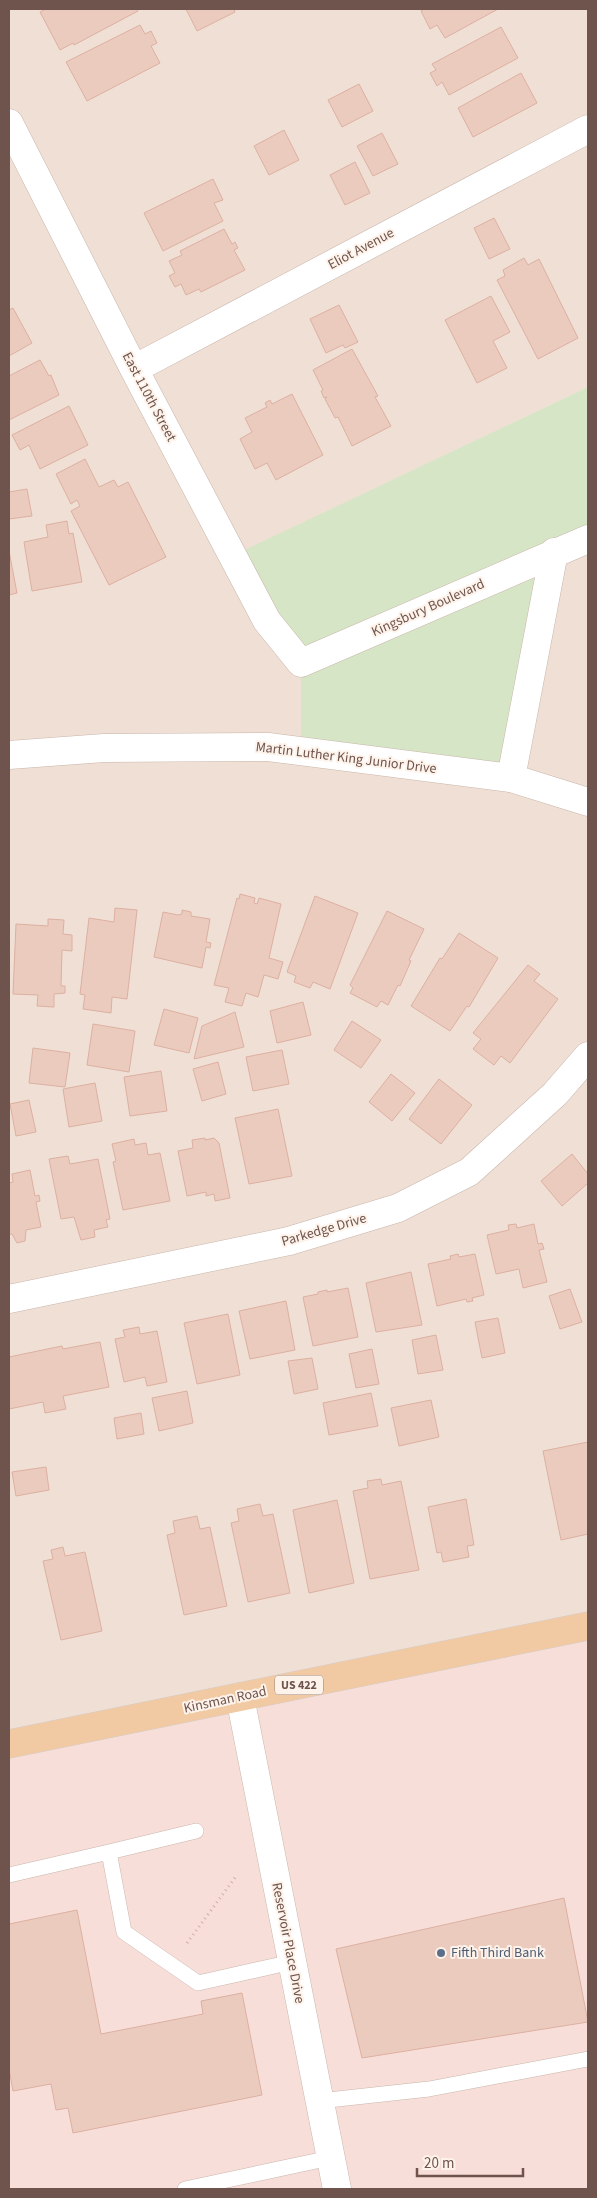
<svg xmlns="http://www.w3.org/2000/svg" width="597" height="2198" font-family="'Source Sans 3',sans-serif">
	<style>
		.residential { fill: #f0dfd4 }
		.commercial { fill: #f8ded9 }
		.green { fill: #d6e5c5 }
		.building { fill: #eccbbf; stroke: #dcb0a1 }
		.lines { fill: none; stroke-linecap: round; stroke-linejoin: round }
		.service-casing { stroke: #c9b6ac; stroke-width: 16 }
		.minor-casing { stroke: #c9b6ac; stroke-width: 29 }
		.tertiary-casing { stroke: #c9b6ac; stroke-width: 29 }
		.primary-casing { stroke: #d4ccca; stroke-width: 29 }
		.path { stroke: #d0aea3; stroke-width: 3; stroke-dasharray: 1 4; stroke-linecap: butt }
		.service { stroke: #fff; stroke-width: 15 }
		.minor { stroke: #fff; stroke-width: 28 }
		.tertiary { stroke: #fff; stroke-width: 28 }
		.primary { stroke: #f1caa4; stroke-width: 28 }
		.service-dot { fill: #5c6f8a; stroke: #fdf3ea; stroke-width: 2 }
		.labels { text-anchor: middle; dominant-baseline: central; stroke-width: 4; stroke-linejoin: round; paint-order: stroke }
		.shield { fill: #fdf3ea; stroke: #9a847c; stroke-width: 1 }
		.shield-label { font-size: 12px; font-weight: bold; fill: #6f544d }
		.street-label { font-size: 14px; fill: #6f544d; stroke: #fdf3ea }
		.service-label { font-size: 14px; fill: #4e5e75; stroke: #fdf3ea; text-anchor: start }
	</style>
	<rect width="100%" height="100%" fill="#f9eee4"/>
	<!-- residential -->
	<path class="residential" d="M 9,9 L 588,9 L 588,387 L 233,556 L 554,552 L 588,539 L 588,1626 L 9,1744 Z"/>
	<!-- commercial -->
	<path class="commercial" d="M 588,1626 L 588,2189 L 9,2189 L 9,1744 Z"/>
	<!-- green -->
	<path class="green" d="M 588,387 L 588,539 L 554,553 L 511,778 L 301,751 L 301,663 L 232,556 Z"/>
	<!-- building -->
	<path class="building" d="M 46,9 L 137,9 L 138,11 L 74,45 L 73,43 L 60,50 L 40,12 Z
		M 186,9 L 234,9 L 235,12 L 197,31 Z
		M 424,9 L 498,9 L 445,38 L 437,25 L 430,29 L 421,11 Z
		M 140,25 L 145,34 L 151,31 L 157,43 L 151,46 L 160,63 L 87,101 L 66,62 Z
		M 501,27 L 518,58 L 449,95 L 442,82 L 437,86 L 430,73 L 436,70 L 432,64 Z
		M 521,73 L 537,103 L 473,137 L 458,108 Z
		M 359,84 L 373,111 L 342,127 L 328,100 Z
		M 284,130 L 299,160 L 269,175 L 254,146 Z
		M 382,133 L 398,164 L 373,176 L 357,146 Z
		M 355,162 L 370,193 L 345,205 L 330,175 Z
		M 213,179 L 223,200 L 214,203 L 223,221 L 163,251 L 144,213 Z
		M 494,218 L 510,249 L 489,259 L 474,228 Z
		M 224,229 L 232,244 L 235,242 L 238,248 L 234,250 L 245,270 L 201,292 L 199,289 L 186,295 L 181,284 L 175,287 L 169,276 L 175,273 L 169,261 L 182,255 L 180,251 Z
		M 524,258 L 528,265 L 539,259 L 578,338 L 538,359 L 497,280 L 505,276 L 503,270 Z
		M 491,296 L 510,332 L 493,341 L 507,368 L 477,383 L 445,320 Z
		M 339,305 L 358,342 L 345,348 L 343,345 L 326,353 L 310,319 Z
		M 13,308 L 32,343 L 9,356 L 9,310 Z
		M 352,349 L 378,396 L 375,397 L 391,426 L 352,446 L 338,417 L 335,418 L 325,399 L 327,397 L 324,398 L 321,391 L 323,390 L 313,370 Z
		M 40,360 L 49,376 L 51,375 L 59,395 L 9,420 L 9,376 Z
		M 292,394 L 323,455 L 276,480 L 267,463 L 255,469 L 240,439 L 252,432 L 245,418 L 267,407 L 265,403 L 270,400 L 272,404 Z
		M 69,406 L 88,445 L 40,469 L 29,445 L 20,450 L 12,435 Z
		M 85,459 L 99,487 L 114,480 L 118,487 L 128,482 L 166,557 L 109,585 L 71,511 L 80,506 L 77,500 L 71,504 L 56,474 Z
		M 27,489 L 32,516 L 9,519 L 9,492 Z
		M 67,521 L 69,534 L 73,533 L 82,582 L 32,591 L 24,542 L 48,537 L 46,525 Z
		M 9,551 L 17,593 L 9,595 Z
		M 240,894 L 255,898 L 254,903 L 257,904 L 259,898 L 281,904 L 269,958 L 283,962 L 278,979 L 264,975 L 258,997 L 246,993 L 242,1006 L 225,1002 L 229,988 L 214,985 L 237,898 L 239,899 Z
		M 315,896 L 358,913 L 330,989 L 313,982 L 310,988 L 294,982 L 296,976 L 287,972 Z
		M 115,908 L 137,910 L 127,999 L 112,997 L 111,1013 L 83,1009 L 85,995 L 80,994 L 89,918 L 114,922 Z
		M 182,910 L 191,912 L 191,916 L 210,919 L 206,942 L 211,943 L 210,948 L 206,947 L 202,968 L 154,957 L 163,912 L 178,915 L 182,914 Z
		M 387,911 L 424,929 L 409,960 L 411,961 L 400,986 L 398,985 L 388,1005 L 381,1001 L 377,1007 L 350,993 L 353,988 L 350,985 Z
		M 48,919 L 64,920 L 63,934 L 72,935 L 72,951 L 62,950 L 61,986 L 65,986 L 65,993 L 54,994 L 54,1007 L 37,1006 L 38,995 L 13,994 L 16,924 L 48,926 Z
		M 459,933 L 498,958 L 469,1007 L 467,1006 L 450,1031 L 411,1006 L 440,958 L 442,959 Z
		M 528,965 L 540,974 L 534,981 L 558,999 L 510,1063 L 501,1056 L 494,1065 L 473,1049 L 481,1039 L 473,1033 Z
		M 303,1002 L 311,1035 L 277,1043 L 270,1011 Z
		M 164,1009 L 198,1018 L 189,1053 L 154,1045 Z
		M 235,1012 L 244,1047 L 194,1059 L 202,1026 Z
		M 352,1021 L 381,1040 L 361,1068 L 334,1050 Z
		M 93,1024 L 135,1031 L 129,1072 L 87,1065 Z
		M 33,1048 L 70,1053 L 65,1087 L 29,1083 Z
		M 282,1050 L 289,1084 L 253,1091 L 246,1057 Z
		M 218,1062 L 226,1094 L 202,1101 L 193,1069 Z
		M 161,1071 L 167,1111 L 130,1116 L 124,1077 Z
		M 391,1074 L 415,1093 L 392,1121 L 369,1102 Z
		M 439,1079 L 472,1105 L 441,1144 L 409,1119 Z
		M 95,1083 L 102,1121 L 69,1127 L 63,1089 Z
		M 29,1100 L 36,1132 L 16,1136 L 10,1104 Z
		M 278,1109 L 292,1176 L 249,1184 L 235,1118 Z
		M 205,1138 L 205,1140 L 214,1138 L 219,1143 L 230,1198 L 215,1201 L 214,1194 L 206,1196 L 206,1192 L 187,1196 L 178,1151 L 193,1148 L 192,1140 Z
		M 134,1139 L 135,1145 L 146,1143 L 148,1155 L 160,1153 L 170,1201 L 123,1210 L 113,1162 L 116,1161 L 112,1144 Z
		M 572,1154 L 588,1174 L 588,1183 L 562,1206 L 541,1181 Z
		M 68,1156 L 70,1164 L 98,1159 L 110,1219 L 106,1220 L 108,1227 L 94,1230 L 95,1237 L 81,1240 L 74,1217 L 61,1219 L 49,1159 Z
		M 30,1170 L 35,1196 L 39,1195 L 40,1201 L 36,1202 L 41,1227 L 26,1230 L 25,1241 L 17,1243 L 12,1234 L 9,1234 L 9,1183 L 13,1182 L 12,1174 Z
		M 516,1224 L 517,1228 L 534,1224 L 538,1244 L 542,1243 L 544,1249 L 539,1250 L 547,1282 L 523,1288 L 519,1269 L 496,1274 L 487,1235 L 509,1230 L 508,1225 Z
		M 458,1254 L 459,1257 L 475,1254 L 484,1295 L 472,1298 L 473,1301 L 467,1302 L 466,1299 L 437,1306 L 428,1264 L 451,1259 L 450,1256 Z
		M 411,1272 L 422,1325 L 376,1332 L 366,1283 Z
		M 348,1288 L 358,1337 L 313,1346 L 303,1297 L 318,1294 L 318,1292 L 327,1290 L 327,1292 Z
		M 570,1289 L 582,1322 L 560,1329 L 549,1296 Z
		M 286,1301 L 295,1350 L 250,1359 L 239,1311 Z
		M 228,1314 L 240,1375 L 197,1384 L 184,1323 Z
		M 498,1318 L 505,1353 L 482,1358 L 475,1322 Z
		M 139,1327 L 140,1334 L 157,1331 L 167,1382 L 147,1386 L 145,1377 L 124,1382 L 115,1339 L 125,1337 L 123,1330 Z
		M 436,1335 L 443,1370 L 418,1374 L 412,1340 Z
		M 100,1342 L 109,1387 L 63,1396 L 66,1409 L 45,1413 L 43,1402 L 9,1409 L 9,1357 L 62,1346 L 63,1349 Z
		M 372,1349 L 379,1384 L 356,1388 L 349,1354 Z
		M 312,1358 L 318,1389 L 294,1394 L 288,1361 Z
		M 187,1391 L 193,1423 L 159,1431 L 152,1398 Z
		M 371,1393 L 378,1426 L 329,1435 L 323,1403 Z
		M 431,1400 L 439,1437 L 399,1446 L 391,1408 Z
		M 141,1413 L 144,1434 L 117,1439 L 114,1418 Z
		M 588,1442 L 588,1534 L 561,1540 L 543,1451 Z
		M 46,1467 L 49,1490 L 16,1496 L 12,1472 Z
		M 381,1479 L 382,1485 L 401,1481 L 419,1570 L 370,1579 L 353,1491 L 368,1488 L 367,1481 Z
		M 466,1499 L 474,1545 L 467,1546 L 469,1557 L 443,1562 L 441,1552 L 437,1553 L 428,1507 Z
		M 337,1500 L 354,1583 L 309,1593 L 293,1510 Z
		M 260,1504 L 263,1516 L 273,1514 L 290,1593 L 248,1602 L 231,1523 L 239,1521 L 237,1509 Z
		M 197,1516 L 200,1529 L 210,1527 L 227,1606 L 184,1615 L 167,1535 L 175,1533 L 173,1521 Z
		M 63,1547 L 65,1556 L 85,1552 L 102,1631 L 61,1640 L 43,1561 L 53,1559 L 51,1550 Z
		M 564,1898 L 588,2022 L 362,2058 L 336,1949 Z
		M 77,1910 L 101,2034 L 203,2014 L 201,2001 L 242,1993 L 262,2095 L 73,2133 L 68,2108 L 56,2110 L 51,2084 L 13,2091 L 9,2069 L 9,1924 Z"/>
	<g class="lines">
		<!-- service casing -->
		<g class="service-casing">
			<path id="service" d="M 109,1852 L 196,1831
				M 9,1875 L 109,1852 L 124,1932 L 198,1983 L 292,1962
				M 319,2101 L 429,2089 L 588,2059
				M 185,2189 L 330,2158"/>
		</g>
		<!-- minor casing -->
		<g class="minor-casing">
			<path id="minor" d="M 9,123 L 134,369 L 267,621 L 301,663 L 588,539
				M 134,369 L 588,129
				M 511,778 L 554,552
				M 9,1299 L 289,1241 L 398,1208 L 469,1172 L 555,1094 L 588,1056
				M 240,1697 L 337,2189"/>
		</g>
		<!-- tertiary casing -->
		<g class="tertiary-casing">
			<path id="tertiary" d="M 9,755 L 104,748 L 268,747 L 511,778 L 588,802"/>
		</g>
		<!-- primary casing -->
		<g class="primary-casing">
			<path id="primary" d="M 9,1744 L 588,1626"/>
		</g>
		<!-- path -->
		<path class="path" d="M 187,1943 L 237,1875"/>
		<!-- service -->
		<use href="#service" class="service"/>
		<!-- minor -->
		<use href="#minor" class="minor"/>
		<!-- tertiary -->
		<use href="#tertiary" class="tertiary"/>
		<!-- primary -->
		<use href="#primary" class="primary"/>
	</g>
	<!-- markers -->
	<circle class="service-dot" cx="441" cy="1953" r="5"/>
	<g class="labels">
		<!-- shield labels -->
		<rect class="shield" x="275" y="1675.5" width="48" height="19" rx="4"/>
		<g class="shield-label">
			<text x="299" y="1685">US 422</text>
		</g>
		<!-- street labels -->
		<g class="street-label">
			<text transform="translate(361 249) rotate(-28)">Eliot Avenue</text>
			<text transform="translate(149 397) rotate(62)">East 110th Street</text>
			<text transform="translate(428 608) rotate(-24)">Kingsbury Boulevard</text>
			<text transform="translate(346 758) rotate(7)">Martin Luther King Junior Drive</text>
			<text transform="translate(324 1230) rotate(-16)">Parkedge Drive</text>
			<text transform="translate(225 1700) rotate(-12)">Kinsman Road</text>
			<text transform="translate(288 1943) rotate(79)">Reservoir Place Drive</text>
		</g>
		<!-- service labels -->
		<g class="service-label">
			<text x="451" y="1953">Fifth Third Bank</text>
		</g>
	</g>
	<!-- border -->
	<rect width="597" height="2198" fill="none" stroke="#6f544d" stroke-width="20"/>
	<!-- scale -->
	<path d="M417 2168v8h106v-8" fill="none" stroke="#6f544d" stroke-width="2.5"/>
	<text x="424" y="2168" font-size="15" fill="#6f544d" stroke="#fdf3ea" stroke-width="4" paint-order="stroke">20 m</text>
</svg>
